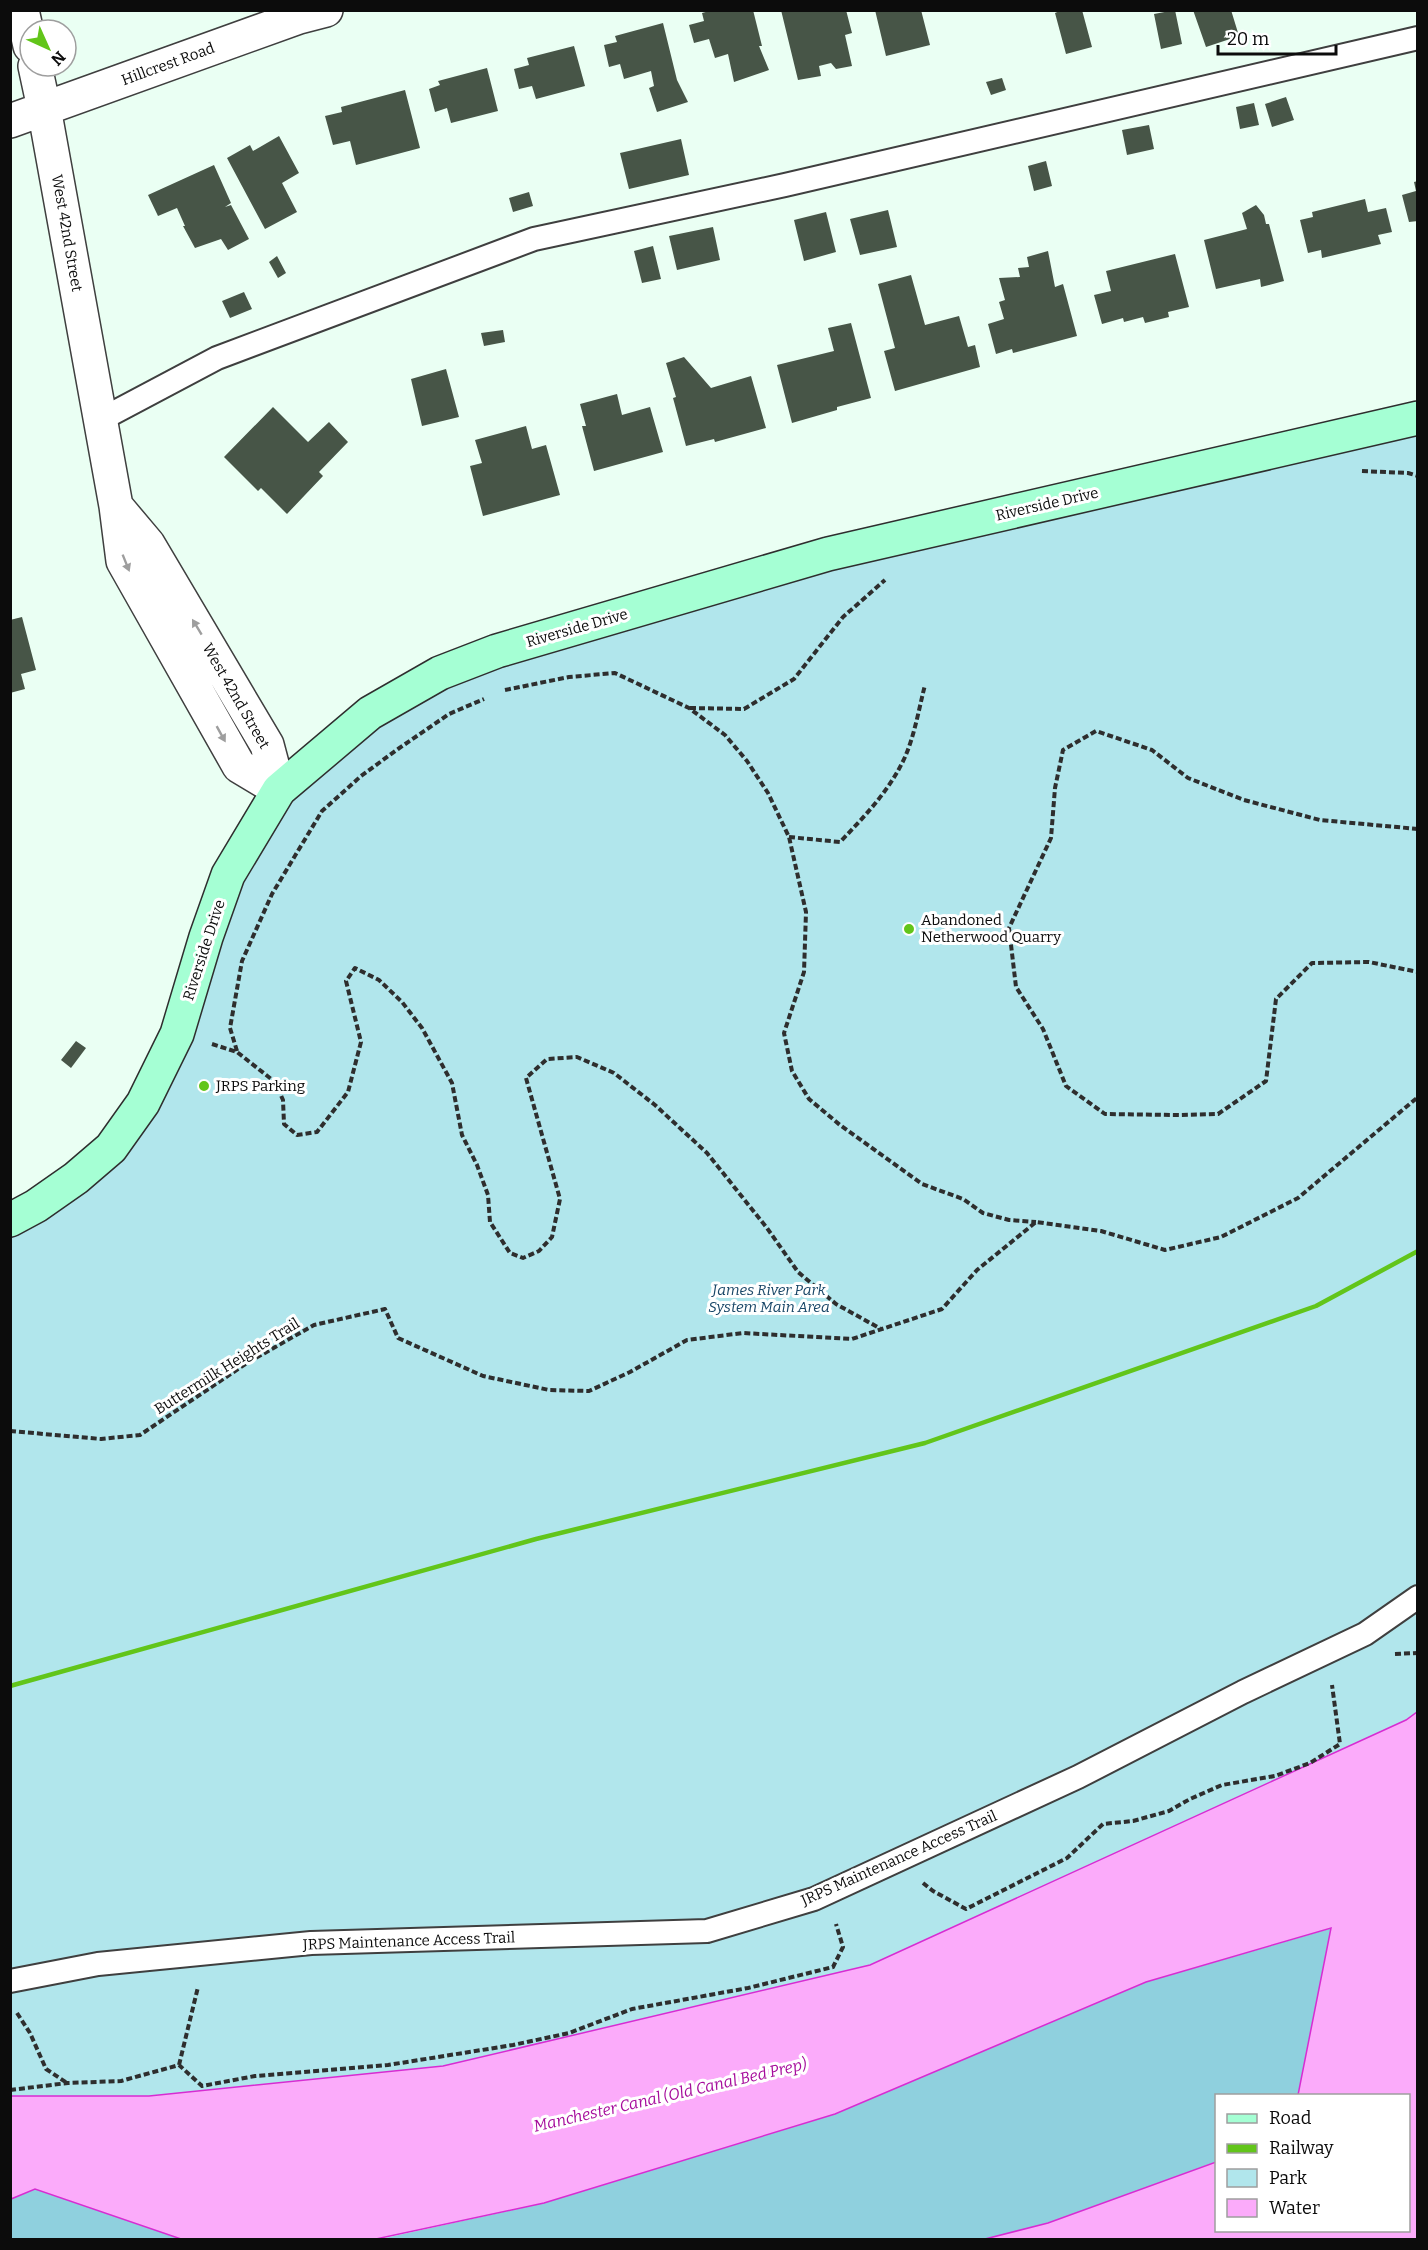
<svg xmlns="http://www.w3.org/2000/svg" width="1428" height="2250" font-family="Bitter,serif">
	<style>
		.green { fill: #b1e6ec }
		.forest { fill: #8fd0de }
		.water { fill: #fbabfa; stroke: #d72cd2; stroke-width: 1.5 }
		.building { fill: #475547 }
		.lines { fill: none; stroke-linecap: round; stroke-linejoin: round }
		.lane-casing { stroke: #3f3f3f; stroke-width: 26 }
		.street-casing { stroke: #3f3f3f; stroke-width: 36 }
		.secondary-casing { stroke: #2e2e2e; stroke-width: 36 }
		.path { stroke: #2e2e2e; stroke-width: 4; stroke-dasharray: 6 3; stroke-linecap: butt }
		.lane { stroke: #fff; stroke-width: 22 }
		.street { stroke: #fff; stroke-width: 33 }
		.secondary { stroke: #a5ffd4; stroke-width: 33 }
		.rail { stroke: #62c51a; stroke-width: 4.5 }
		.oneway { fill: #9e9e9e }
		.poi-dot { fill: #62c51a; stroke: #fff; stroke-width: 2 }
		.labels { text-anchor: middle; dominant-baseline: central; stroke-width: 6; stroke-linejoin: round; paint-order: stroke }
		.street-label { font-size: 15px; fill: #0c0c0c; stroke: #fff }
		.poi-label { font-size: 15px; fill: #0c0c0c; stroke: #fff; text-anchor: start }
		.park-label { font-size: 15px; font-style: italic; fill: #184667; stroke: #fff }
		.water-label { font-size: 16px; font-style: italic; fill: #a60d9c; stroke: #fff }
	</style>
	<rect width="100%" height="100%" fill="#eafff3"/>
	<!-- green -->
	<path class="green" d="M 1417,418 L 1417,1712 L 1406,1720 L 870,1965 L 443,2066 L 149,2096 L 11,2096 L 11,1220 L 111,1148 L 279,790 L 497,651 Z"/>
	<!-- forest -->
	<path class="forest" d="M 1332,1928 L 1298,2095 L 1216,2096 L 1216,2162 L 1048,2223 L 985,2240 L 376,2240 L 544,2203 L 835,2114 L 1146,1982 Z
		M 35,2189 L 181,2239 L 11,2240 L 11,2199 Z"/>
	<!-- water -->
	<path class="water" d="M 1417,1712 L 1417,2239 L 985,2239 L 1048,2223 L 1216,2162 L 1216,2230 L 1408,2230 L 1408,2096 L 1298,2095 L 1331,1928 L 1146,1982 L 835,2114 L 544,2203 L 376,2239 L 181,2239 L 35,2189 L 11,2199 L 11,2096 L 149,2096 L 443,2066 L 870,1965 L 1406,1720 Z"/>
	<!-- building -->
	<path class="building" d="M 713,10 L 753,10 L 762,46 L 759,46 L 769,70 L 734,82 L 728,54 L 715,58 L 709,39 L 694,43 L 689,25 L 704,21 L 702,13 Z
		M 781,10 L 846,10 L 852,33 L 845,35 L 852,66 L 836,69 L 831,63 L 819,66 L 821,76 L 798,80 Z
		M 875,10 L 921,10 L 930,45 L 886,56 Z
		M 1062,10 L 1082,10 L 1092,47 L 1066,54 L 1055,13 Z
		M 1175,10 L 1182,44 L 1161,49 L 1154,14 Z
		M 1193,10 L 1231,10 L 1239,36 L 1206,47 Z
		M 663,23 L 677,80 L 688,102 L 657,112 L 649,88 L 654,86 L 651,71 L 624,79 L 620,64 L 609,67 L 604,45 L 617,42 L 615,36 Z
		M 574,46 L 585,86 L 536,99 L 532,86 L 519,89 L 514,69 L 529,65 L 527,58 Z
		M 487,68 L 498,111 L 451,123 L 447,108 L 435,112 L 429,89 L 440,85 L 438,81 Z
		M 1002,78 L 1006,90 L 991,95 L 986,82 Z
		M 405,90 L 420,148 L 356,165 L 350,141 L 333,145 L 325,116 L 342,112 L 341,107 Z
		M 1286,97 L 1294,120 L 1272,127 L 1265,104 Z
		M 1254,103 L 1259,125 L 1240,129 L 1236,107 Z
		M 1149,125 L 1154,149 L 1127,155 L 1122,130 Z
		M 279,136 L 299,173 L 282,183 L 297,212 L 265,229 L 227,158 L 250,145 L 253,151 Z
		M 681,139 L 689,175 L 629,189 L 620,153 Z
		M 1046,161 L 1052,186 L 1034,191 L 1028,166 Z
		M 214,165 L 231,203 L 225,207 L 231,205 L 249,239 L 228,250 L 221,239 L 195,248 L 183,226 L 185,226 L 177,208 L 158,216 L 148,195 Z
		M 1418,181 L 1418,221 L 1409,222 L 1402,195 L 1416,191 L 1414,182 Z
		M 529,192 L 533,206 L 513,212 L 509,198 Z
		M 1365,199 L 1368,212 L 1386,208 L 1392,232 L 1378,235 L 1381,244 L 1322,258 L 1321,250 L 1308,253 L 1300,220 L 1313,217 L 1312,212 Z
		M 1256,205 L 1264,215 L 1266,224 L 1269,224 L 1284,281 L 1261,287 L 1260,279 L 1216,289 L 1204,240 L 1247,229 L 1242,213 Z
		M 888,210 L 897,247 L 860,255 L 850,219 Z
		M 826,212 L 836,252 L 804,261 L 794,220 Z
		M 713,227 L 720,260 L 677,270 L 669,236 Z
		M 653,246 L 661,279 L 642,283 L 634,251 Z
		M 1048,251 L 1055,287 L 1063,284 L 1077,336 L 1013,353 L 1012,349 L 996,354 L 988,324 L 1004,319 L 999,302 L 1005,300 L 999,278 L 1020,277 L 1018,268 L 1029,267 L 1027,257 Z
		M 1175,254 L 1189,307 L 1168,312 L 1169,317 L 1145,323 L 1143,317 L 1124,322 L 1123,318 L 1102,324 L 1094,295 L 1111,291 L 1106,271 Z
		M 277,256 L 286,273 L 278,278 L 269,262 Z
		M 911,275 L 925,325 L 959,316 L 968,347 L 975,345 L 980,367 L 895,391 L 884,351 L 895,348 L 878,284 Z
		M 244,292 L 252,309 L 230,318 L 222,301 Z
		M 851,323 L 871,398 L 837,407 L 837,410 L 792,423 L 777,365 L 834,351 L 828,328 Z
		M 503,330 L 505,342 L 484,346 L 481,333 Z
		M 684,357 L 711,388 L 751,376 L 766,428 L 715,442 L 714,439 L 686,446 L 673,398 L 676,397 L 666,363 Z
		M 446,369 L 459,417 L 422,426 L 411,379 Z
		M 617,394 L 622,415 L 650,407 L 663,452 L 594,471 L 582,426 L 586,426 L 580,404 Z
		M 273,407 L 308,442 L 329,422 L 348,442 L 319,472 L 323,476 L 287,514 L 261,488 L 258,491 L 224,457 Z
		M 526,426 L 532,449 L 546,445 L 560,495 L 483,516 L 470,466 L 482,463 L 475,440 Z
		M 22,617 L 36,670 L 21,674 L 25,689 L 10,693 L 10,620 Z
		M 76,1041 L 86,1048 L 71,1068 L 61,1060 Z"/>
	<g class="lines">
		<!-- lane casing -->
		<g class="lane-casing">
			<path id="lane" d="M 100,420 L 217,358 L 534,239 L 785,185 L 1418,38
				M 10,1981 L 98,1964 L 311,1943 L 707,1931 L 814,1899 L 1078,1777 L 1243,1692 L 1365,1634 L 1418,1597"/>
		</g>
		<!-- street casing -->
		<g class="street-casing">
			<path id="street" d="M 22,10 L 30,46
				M 35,66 L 44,108 L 116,506 L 123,561 L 239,766 L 279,790
				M 10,121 L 299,17 L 326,10
				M 116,506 L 148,544 L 267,745 L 279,790"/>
		</g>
		<!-- secondary casing -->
		<g class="secondary-casing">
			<path id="secondary" d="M 10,1220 L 36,1206 L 76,1178 L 111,1148 L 143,1103 L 177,1034 L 206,937 L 228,875 L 279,790 L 370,713 L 440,673 L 497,651 L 828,554 L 1418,418"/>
		</g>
		<!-- path -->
		<path class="path" d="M 1362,471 L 1408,473 L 1418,476
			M 505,690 L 569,677 L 615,673 L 689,708 L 725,735 L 747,761 L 768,793 L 789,837 L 806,912 L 804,972 L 784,1033 L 792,1071 L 809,1099 L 840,1125 L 922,1184 L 963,1199 L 983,1213 L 1009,1220 L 1036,1222
			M 690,708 L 744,709 L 794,679 L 843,617 L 885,580
			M 1418,829 L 1320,820 L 1244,800 L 1188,778 L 1152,750 L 1096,731 L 1063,750 L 1055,788 L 1051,838 L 1009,928 L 1016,987 L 1043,1029 L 1066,1086 L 1105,1114 L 1179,1115 L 1218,1114 L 1266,1081 L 1276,999 L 1312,963 L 1369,962 L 1418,972
			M 789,837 L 840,842 C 865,816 890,790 905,757 C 915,734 919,708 925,685
			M 212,1044 L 237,1052 L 275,1082 L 283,1100 L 284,1124 L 297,1135 L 317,1132 L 348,1092 L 361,1042 L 346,981 L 355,968 L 379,980 L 402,1002 L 422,1028 L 452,1083 L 462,1135 L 477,1165 L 488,1195 L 490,1222 L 510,1253 L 523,1258 L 539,1251 L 552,1237 L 560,1199 L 526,1078 L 547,1059 L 577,1057 L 614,1073 L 655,1105 L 707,1153 L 767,1228 L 798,1272 L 836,1304 L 881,1329
			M 237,1051 L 230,1028 L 242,961 L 272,894 L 322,811 L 361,776 L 398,749 L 449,714 L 484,699
			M 10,1431 L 101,1439 L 140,1435 L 247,1363 L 314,1325 L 385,1309 L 398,1338 L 483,1376 L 549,1390 L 589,1391 L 630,1372 L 687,1340 L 743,1333 L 852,1339 L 942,1309 L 977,1270 L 1036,1222 L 1101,1231 L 1165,1250 L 1221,1237 L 1298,1198 L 1418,1097
			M 1395,1654 L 1418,1653
			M 923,1883 L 933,1891 L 966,1909 L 1067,1858 L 1103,1824 L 1133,1821 L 1169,1811 L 1190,1799 L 1222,1785 L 1275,1776 L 1310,1763 L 1340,1744 L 1332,1685
			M 17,2013 L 30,2033 L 46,2069 L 67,2083
			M 179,2065 L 198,1987
			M 10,2090 L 68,2083 L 121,2081 L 179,2065 L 202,2086 L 255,2076 L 388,2065 L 513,2045 L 569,2033 L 632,2009 L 748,1988 L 833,1967 L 843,1947 L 836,1924"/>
		<!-- lane -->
		<use href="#lane" class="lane"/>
		<!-- street -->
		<use href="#street" class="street"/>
		<!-- secondary -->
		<use href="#secondary" class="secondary"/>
		<!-- rail -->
		<path class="rail" d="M 10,1686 L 536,1539 L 925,1443 L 1316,1306 L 1418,1251"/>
	</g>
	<!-- one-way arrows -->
	<defs><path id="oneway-solid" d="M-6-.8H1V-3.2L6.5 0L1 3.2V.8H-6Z" transform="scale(1.5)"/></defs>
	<g class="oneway">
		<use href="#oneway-solid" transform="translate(126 563) rotate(68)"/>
		<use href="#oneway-solid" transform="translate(197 627) rotate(-121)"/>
		<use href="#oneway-solid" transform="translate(221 734) rotate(61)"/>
	</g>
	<!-- markers -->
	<g class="poi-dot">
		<circle cx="909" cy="929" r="6"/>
		<circle cx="204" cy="1086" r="6"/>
	</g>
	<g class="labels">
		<!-- street labels -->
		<g class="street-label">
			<text transform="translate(168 64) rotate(-20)">Hillcrest Road</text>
			<text transform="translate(67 233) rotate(80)">West 42nd Street</text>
			<text transform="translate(1047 504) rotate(-13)">Riverside Drive</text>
			<text transform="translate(577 628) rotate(-16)">Riverside Drive</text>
			<text transform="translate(236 696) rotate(60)">West 42nd Street</text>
			<text transform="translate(204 950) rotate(-72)">Riverside Drive</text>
			<text transform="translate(227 1366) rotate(-32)">Buttermilk Heights Trail</text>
			<text transform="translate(899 1858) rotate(-24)">JRPS Maintenance Access Trail</text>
			<text transform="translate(409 1941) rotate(-2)">JRPS Maintenance Access Trail</text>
		</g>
		<!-- poi labels -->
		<g class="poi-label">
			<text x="921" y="920">Abandoned<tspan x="921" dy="17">Netherwood Quarry</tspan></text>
			<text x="216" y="1086">JRPS Parking</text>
		</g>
		<!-- park labels -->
		<g class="park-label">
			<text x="769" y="1290">James River Park<tspan x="769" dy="17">System Main Area</tspan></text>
		</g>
		<!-- water labels -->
		<g class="water-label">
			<text transform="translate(670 2095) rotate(-13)">Manchester Canal (Old Canal Bed Prep)</text>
		</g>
	</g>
	<!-- border -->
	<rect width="1428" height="2250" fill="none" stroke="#0c0c0c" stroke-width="24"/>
	<!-- legend -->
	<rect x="1215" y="2094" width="195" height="138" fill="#ffffff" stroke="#9e9e9e" stroke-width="1.5"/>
	<rect x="1227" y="2114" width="30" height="9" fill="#a5ffd4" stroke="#9e9e9e" stroke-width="1.5"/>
	<text x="1269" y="2124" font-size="18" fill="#0c0c0c">Road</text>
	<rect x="1227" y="2144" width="30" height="9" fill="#62c51a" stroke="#9e9e9e" stroke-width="1.5"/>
	<text x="1269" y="2154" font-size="18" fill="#0c0c0c">Railway</text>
	<rect x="1227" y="2169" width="30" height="18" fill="#b1e6ec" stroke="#9e9e9e" stroke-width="1.5"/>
	<text x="1269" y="2184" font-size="18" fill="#0c0c0c">Park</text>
	<rect x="1227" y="2199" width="30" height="18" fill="#fbabfa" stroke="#9e9e9e" stroke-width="1.5"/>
	<text x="1269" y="2214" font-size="18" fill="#0c0c0c">Water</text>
	<!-- north arrow -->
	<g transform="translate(48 48) rotate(135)"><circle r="28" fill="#ffffff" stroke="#9e9e9e" stroke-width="1.5"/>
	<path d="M0-4.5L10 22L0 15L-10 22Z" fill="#62c51a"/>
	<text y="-9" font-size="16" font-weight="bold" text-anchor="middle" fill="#0c0c0c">N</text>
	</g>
	<!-- scale -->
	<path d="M1218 45v9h118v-9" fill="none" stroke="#0c0c0c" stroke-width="3"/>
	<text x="1227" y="45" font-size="18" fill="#0c0c0c" stroke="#ffffff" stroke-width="4.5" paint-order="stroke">20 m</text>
</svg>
